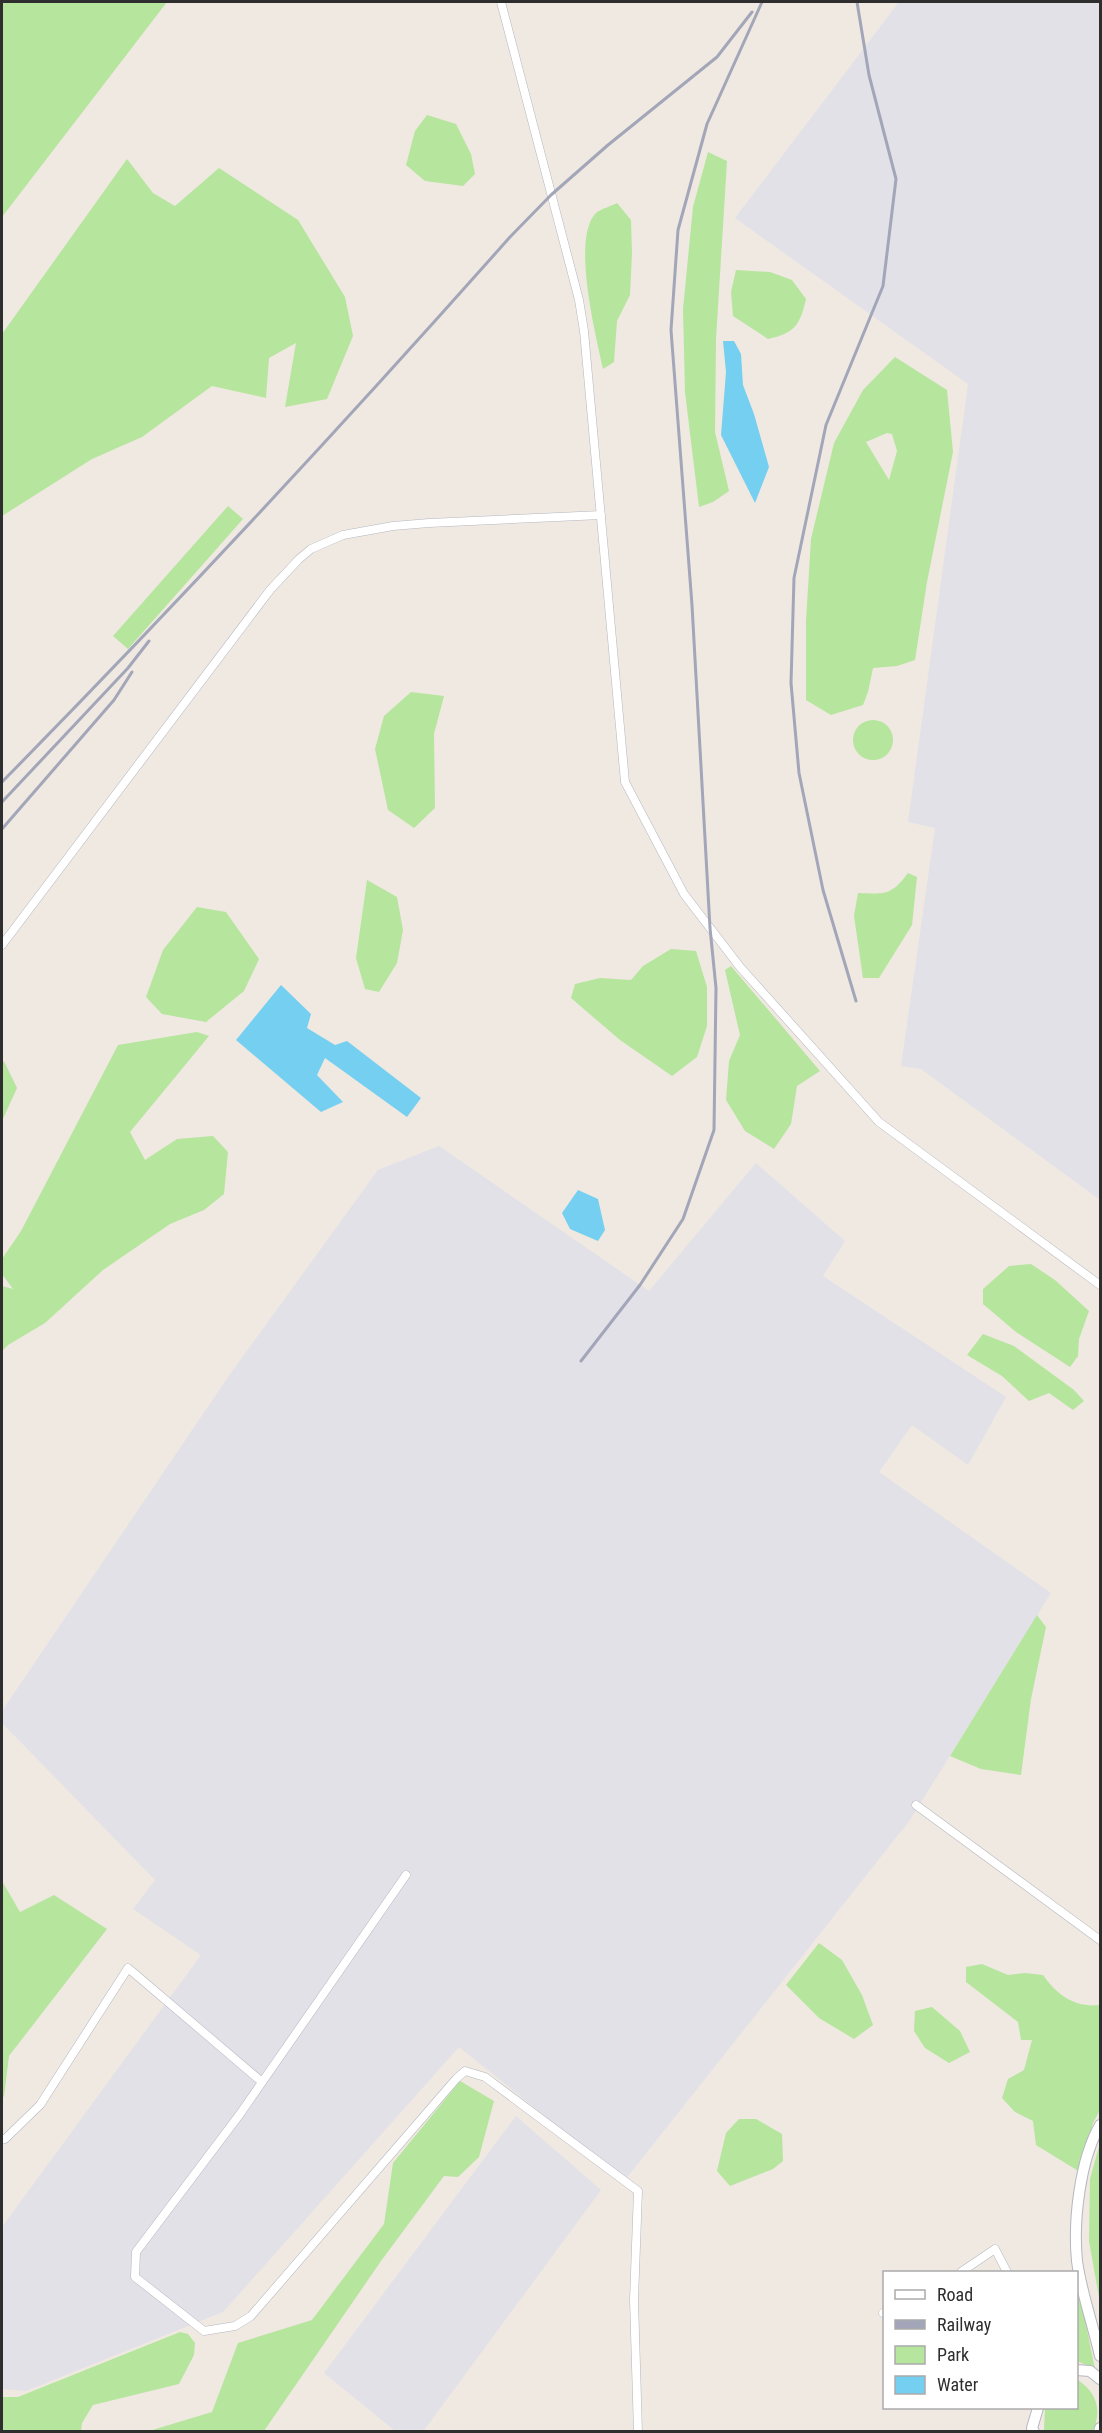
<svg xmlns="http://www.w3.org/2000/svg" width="1102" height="2433" font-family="'Roboto Condensed',sans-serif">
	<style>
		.industrial { fill: #e3e1e8 }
		.green { fill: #b6e59e; fill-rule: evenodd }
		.water { fill: #75cff0 }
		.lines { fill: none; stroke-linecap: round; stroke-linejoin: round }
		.street-casing { stroke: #b4b7c1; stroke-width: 9 }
		.secondary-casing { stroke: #b4b7c1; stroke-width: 12 }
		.street { stroke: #fff; stroke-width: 8 }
		.secondary { stroke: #fff; stroke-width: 10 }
		.rail { stroke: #a3a6b8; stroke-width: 3 }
	</style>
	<rect width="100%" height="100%" fill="#efe9e1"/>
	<!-- industrial -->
	<path class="industrial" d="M 899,2 L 1100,2 L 1100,1200 L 921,1069 L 901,1066 L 935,828 L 908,822 L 968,384 L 735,218 Z
		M 439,1146 L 649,1291 L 756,1163 L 845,1241 L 823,1276 L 1006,1397 L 968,1465 L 912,1425 L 879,1472 L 1051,1593 L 910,1820 L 625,2180 L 459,2047 L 223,2312 L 26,2391 L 2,2389 L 2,2227 L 201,1955 L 133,1909 L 155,1880 L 2,1723 L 2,1711 L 228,1377 L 378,1170 Z
		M 516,2116 L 601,2190 L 425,2429 L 416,2431 L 395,2431 L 324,2373 Z"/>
	<!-- green -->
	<path class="green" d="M 2,2 L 167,2 L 2,217 Z
		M 427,115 L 456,124 L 471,154 L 475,174 L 463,186 L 425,181 L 406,165 L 415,131 Z
		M 708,152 L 727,161 L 716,339 L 715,432 L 729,491 L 713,502 L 699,507 L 685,392 L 683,309 L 693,207 Z
		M 127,159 L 153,193 L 175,206 L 219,168 L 298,220 L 345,297 L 353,336 L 327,399 L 285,407 L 296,343 L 269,358 L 266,398 L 212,386 L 142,437 L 92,459 L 2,516 L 2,334 Z
		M 617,203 L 631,220 L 632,253 L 630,295 L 617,321 L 614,362 L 603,369 C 596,336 571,238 596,213 C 601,209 611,206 617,203 Z
		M 736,270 L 770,272 L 792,280 L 806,299 C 800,325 795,333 768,339 L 733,316 L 731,292 Z
		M 895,357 L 947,390 L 953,452 L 927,582 L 915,660 L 897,666 L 873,668 L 868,692 L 863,705 L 831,715 L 806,700 L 806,621 L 811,539 L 834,443 L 863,390 ZM 887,433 L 892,434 L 897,451 L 889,480 L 866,442 Z
		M 228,506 L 243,519 L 128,649 L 113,636 Z
		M 411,692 L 444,696 L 434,734 L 435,808 L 414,828 L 388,810 L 375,749 L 384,716 Z
		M853 740a20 20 0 1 1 40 0a20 20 0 1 1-40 0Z
		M 908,873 L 917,877 L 912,925 L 879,978 L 863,978 L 854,916 L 858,893 C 885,894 891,896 908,873 Z
		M 367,880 L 397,897 L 403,930 L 397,963 L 379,992 L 365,989 L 356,958 Z
		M 197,907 L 226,912 L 259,959 L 244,991 L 206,1022 L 162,1014 L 146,997 L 163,950 Z
		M 671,949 L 696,951 L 707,987 L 707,1026 L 697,1057 L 672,1076 L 620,1040 L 571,998 L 575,984 L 600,978 L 631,980 L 643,966 Z
		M 731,966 L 820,1071 L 797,1086 L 791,1124 L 774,1149 L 745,1131 L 726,1100 L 729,1061 L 740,1035 L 725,970 Z
		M 197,1032 L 209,1036 L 130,1132 L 145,1160 L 177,1139 L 213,1136 L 228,1152 L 224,1194 L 204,1210 L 170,1224 L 103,1270 L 45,1323 L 8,1345 L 2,1351 L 2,1286 L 13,1289 L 2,1274 L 2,1259 L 21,1231 L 118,1045 Z
		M 4,1061 L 17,1088 L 2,1121 L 2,1062 Z
		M 1031,1264 L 1055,1280 L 1089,1311 L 1079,1339 L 1078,1356 L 1070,1367 L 1016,1332 L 983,1304 L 983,1289 L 1009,1266 Z
		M 983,1334 L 1014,1346 L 1074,1390 L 1084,1401 L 1073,1410 L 1049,1393 L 1029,1401 L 1002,1376 L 967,1355 Z
		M 1037,1615 L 1046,1627 L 1031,1699 L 1021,1775 L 981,1769 L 950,1756 Z
		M 2,1881 L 20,1912 L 54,1895 L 107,1929 L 9,2056 L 4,2096 L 2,2099 Z
		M 819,1943 L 842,1960 L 862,1995 L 873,2025 L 854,2039 L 819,2018 L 786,1985 Z
		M 982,1964 L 1008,1975 L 1025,1973 L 1043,1975 C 1057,1995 1075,2008 1100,2005 L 1100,2110 L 1093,2123 L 1080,2172 L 1036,2145 L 1033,2121 L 1015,2112 L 1002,2098 L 1008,2079 L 1024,2070 L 1032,2040 L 1021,2040 L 1018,2022 L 966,1982 L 966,1967 Z
		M 932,2007 L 960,2031 L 970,2052 L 949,2063 L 925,2048 L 914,2031 L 915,2011 Z
		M 460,2081 L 494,2101 L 479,2157 L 458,2177 L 444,2176 L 381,2261 L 264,2431 L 149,2431 L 212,2412 L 238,2343 L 312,2320 L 384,2224 L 393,2163 Z
		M 739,2119 L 756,2119 L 782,2134 L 783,2161 L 773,2169 L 730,2186 L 717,2171 L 726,2133 Z
		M 1100,2143 L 1100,2303 L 1089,2241 L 1090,2179 Z
		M 1079,2291 L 1095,2369 L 1077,2361 L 1076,2298 Z
		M 180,2332 L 188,2334 L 195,2343 L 194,2355 L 179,2384 L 93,2405 L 82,2423 L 81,2431 L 2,2431 L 2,2397 L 18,2397 Z
		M 1078,2380 C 1097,2393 1102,2410 1093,2431 L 1044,2431 L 1045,2408 L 1076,2408 Z"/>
	<!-- water -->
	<path class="water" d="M 723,341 L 734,341 L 741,354 L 743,385 L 754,414 L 769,467 L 755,503 L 721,435 L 726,372 Z
		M 281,985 L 311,1014 L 307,1028 L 335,1045 L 347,1041 L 421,1098 L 407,1117 L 325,1058 L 317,1075 L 343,1102 L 321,1112 L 236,1040 Z
		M 578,1190 L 598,1199 L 605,1230 L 598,1241 L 570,1229 L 562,1213 Z"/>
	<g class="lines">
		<!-- street casing -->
		<g class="street-casing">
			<path id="street" d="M 501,2 L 579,300 L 584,331 L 625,782 L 684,894 L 740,967 L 879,1122 L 1100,1285
				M 2,945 L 270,590 L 299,559 L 311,549 L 343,535 L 393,526 L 429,523 L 601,515
				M 916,1805 L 1100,1940
				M 406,1875 L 240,2114 L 136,2252 L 135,2277 L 204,2331 L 235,2326 L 251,2316 L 456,2079 L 465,2071 L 485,2077 L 638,2191 L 634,2300 L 638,2432
				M 2,2139 L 5,2139 L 40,2105 L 128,1968 L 262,2082
				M 961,2272 L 995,2249 L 1007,2272
				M 883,2313 L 884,2313"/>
		</g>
		<!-- secondary casing -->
		<g class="secondary-casing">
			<path id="secondary" d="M 1100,2125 C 1080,2160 1073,2220 1077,2261 C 1081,2291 1093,2325 1100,2356
				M 1076,2370 L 1090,2371 L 1100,2379
				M 1034,2432 L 1032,2428 L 1038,2408
				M 1099,2432 L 1100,2428"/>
		</g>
		<!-- street -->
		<use href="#street" class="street"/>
		<!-- secondary -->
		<use href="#secondary" class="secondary"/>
		<!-- rail -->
		<path class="rail" d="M 2,782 C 176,605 345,423 510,237 L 551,195 L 608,145 L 717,57 L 752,12
			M 2,802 L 128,668 L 149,641
			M 2,829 L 114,700 L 132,672
			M 856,1001 L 823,890 L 799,773 L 791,683 L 794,578 L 826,425 L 883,286 L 896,179 L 869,75 L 857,2
			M 581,1361 L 640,1285 L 683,1219 L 714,1130 L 716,988 L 710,928 L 692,605 L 671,330 L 678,230 L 707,124 L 762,2"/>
	</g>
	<!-- border -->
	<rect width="1102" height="2433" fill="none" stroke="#2e2e2e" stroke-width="6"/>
	<!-- legend -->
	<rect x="883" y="2271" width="195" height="138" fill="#ffffff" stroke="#ababab" stroke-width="1.5"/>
	<rect x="895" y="2290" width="30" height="9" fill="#ffffff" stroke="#ababab" stroke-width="1.5"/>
	<text x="937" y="2301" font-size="18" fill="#2e2e2e">Road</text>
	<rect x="895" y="2320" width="30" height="9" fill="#a3a6b8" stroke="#ababab" stroke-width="1.5"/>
	<text x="937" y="2331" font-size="18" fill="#2e2e2e">Railway</text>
	<rect x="895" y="2346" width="30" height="18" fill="#b6e59e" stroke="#ababab" stroke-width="1.5"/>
	<text x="937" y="2361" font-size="18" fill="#2e2e2e">Park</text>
	<rect x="895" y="2376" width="30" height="18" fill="#75cff0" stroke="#ababab" stroke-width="1.5"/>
	<text x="937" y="2391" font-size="18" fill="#2e2e2e">Water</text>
</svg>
